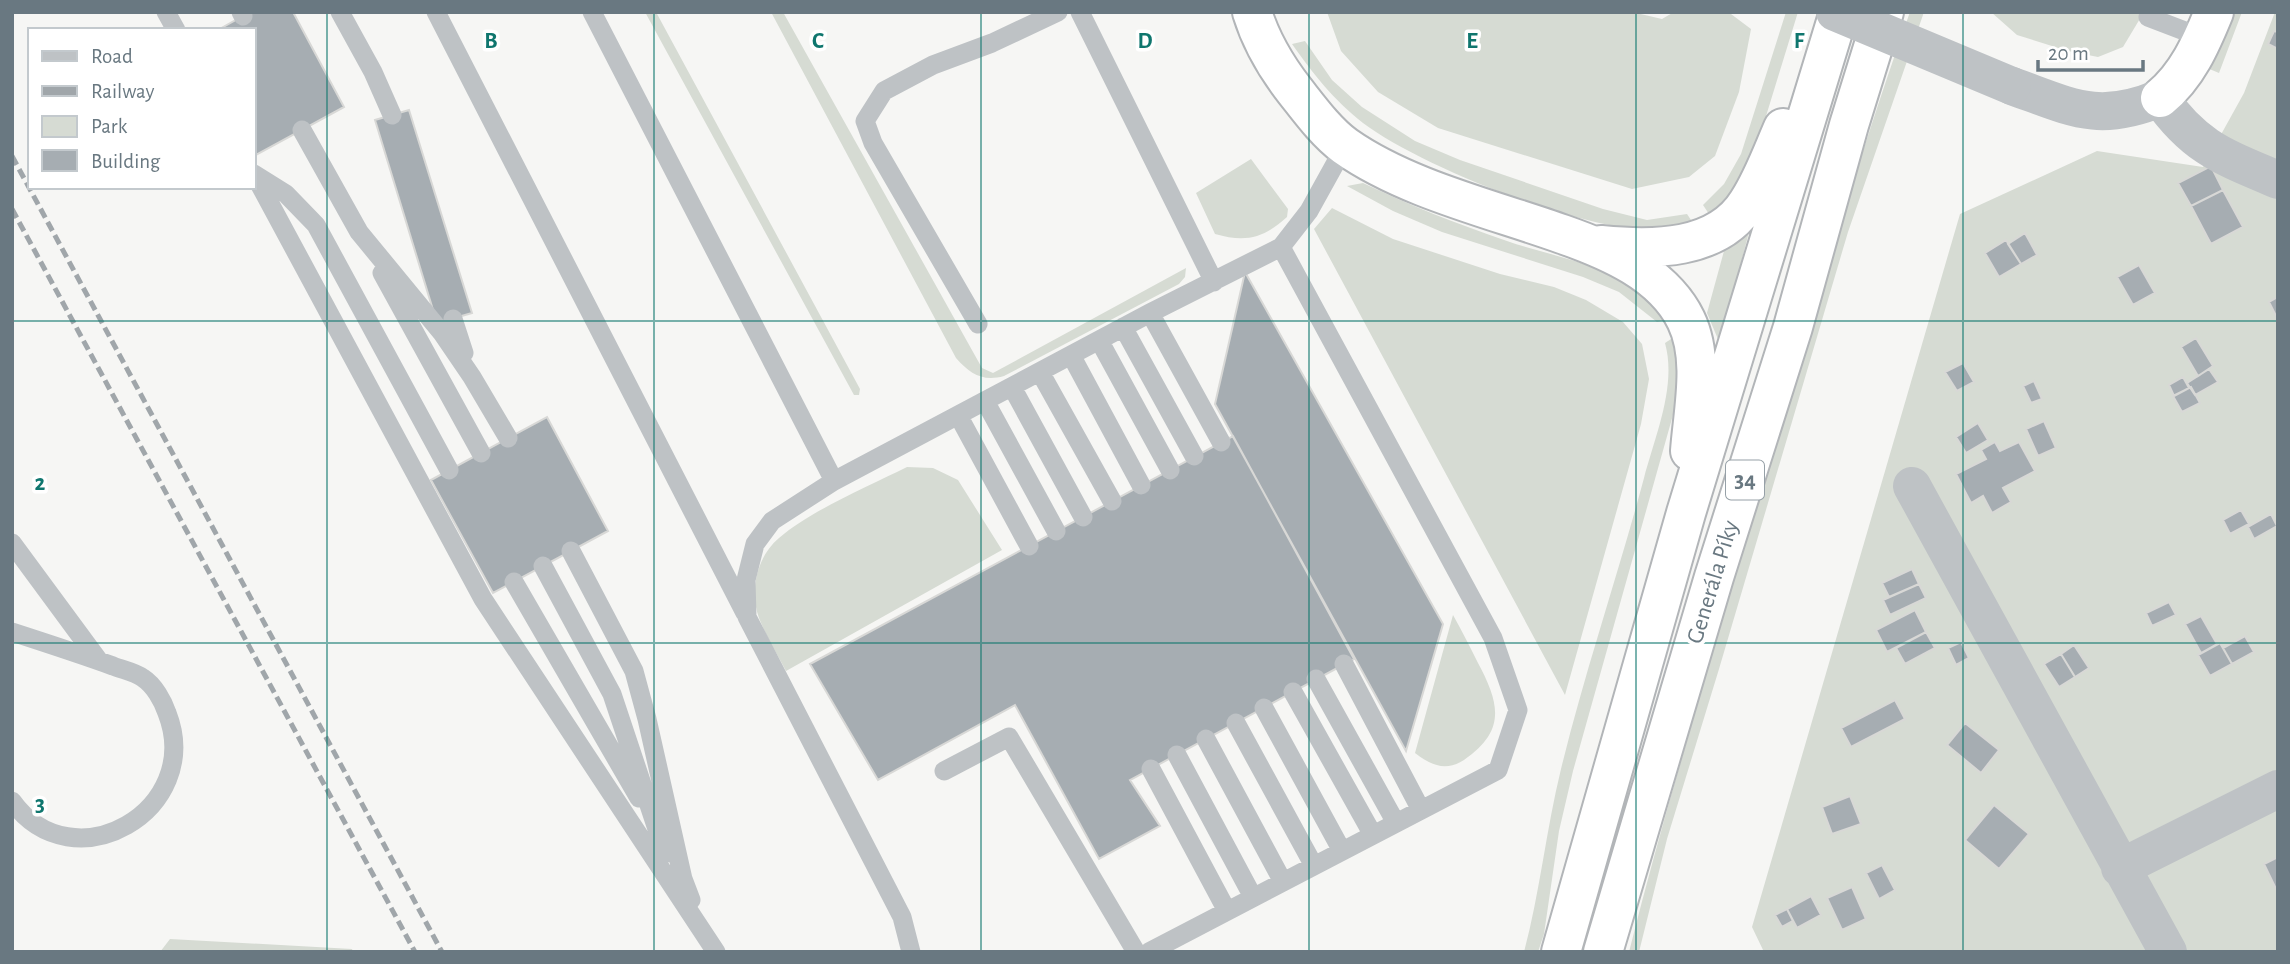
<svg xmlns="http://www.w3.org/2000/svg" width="2290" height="964" font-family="'Alegreya Sans',sans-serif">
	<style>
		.green { fill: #d6dbd3 }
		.building { fill: #a6adb2; stroke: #d8d8d6; stroke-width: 2 }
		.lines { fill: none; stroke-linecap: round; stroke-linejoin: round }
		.trunk-casing { stroke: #b2b5b8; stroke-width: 42 }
		.service { stroke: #bec2c5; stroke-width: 19 }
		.minor { stroke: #bec2c5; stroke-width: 38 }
		.trunk { stroke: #fff; stroke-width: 38 }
		.rail { stroke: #a0a6aa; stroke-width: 5; stroke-dasharray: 10 5; stroke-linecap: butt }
		.minor-bridge { stroke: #bec2c5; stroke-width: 38 }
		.grid { fill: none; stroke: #0f766e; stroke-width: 2; stroke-opacity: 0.55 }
		.labels { text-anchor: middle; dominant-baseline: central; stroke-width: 7; stroke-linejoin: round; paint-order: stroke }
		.shield { fill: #fff; stroke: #96a0a7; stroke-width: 2 }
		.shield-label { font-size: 23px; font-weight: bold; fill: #697881 }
		.street-label { font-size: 24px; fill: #697881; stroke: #fff }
		.grid-label { font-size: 23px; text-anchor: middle; font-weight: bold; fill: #0f766e; stroke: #fff; stroke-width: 7; stroke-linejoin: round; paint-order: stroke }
	</style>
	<rect width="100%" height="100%" fill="#f6f6f4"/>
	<!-- green -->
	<path class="green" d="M 645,12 L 656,12 L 860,389 L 859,395 L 854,395 Z
		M 771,12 L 783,12 L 982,368 L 993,373 L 1186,268 L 1185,277 L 1179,284 L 1004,376 C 983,382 970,374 956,358 Z
		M 1327,12 L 1632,12 L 1662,19 L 1674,12 L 1724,12 L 1731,14 L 1751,29 L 1739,92 L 1715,156 L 1689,177 L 1632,189 L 1438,128 L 1378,92 L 1341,51 Z
		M 1786,12 L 1798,12 L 1755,152 L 1739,183 L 1725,201 L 1709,214 L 1703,205 L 1724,184 L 1741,154 Z
		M 1910,12 L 1924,12 L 1848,232 L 1719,669 L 1667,839 L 1639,952 L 1629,952 C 1667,801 1713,653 1757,503 C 1806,339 1852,174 1910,12 Z
		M 1991,12 L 2144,12 L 2123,47 L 2098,57 L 2068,51 L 2017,35 Z
		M 2231,12 L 2242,12 L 2219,73 L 2207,68 Z
		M 2275,12 L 2278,12 L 2278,952 L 1764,952 L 1752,927 L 1960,214 L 2097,151 L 2203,167 L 2244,93 Z
		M 1305,41 L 1332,80 L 1362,107 L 1415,141 L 1460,160 L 1603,209 L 1647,220 L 1687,214 L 1693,223 C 1685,225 1676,229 1667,230 C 1595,237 1421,167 1363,123 C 1333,99 1314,75 1292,44 Z
		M 1251,159 L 1288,209 L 1287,217 C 1264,238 1246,243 1215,234 L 1196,193 Z
		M 1363,183 C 1409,205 1457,224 1507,241 C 1550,256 1598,262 1636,289 C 1648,297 1657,310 1666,320 L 1657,322 L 1619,292 L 1583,277 L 1442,232 L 1393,211 L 1347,186 Z
		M 1332,208 L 1393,239 L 1500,274 L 1554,287 L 1586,300 L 1623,322 L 1642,344 L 1649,379 L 1641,424 L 1565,695 L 1314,229 Z
		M 1749,232 L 1720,344 L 1707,313 L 1724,251 Z
		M 1674,337 L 1679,360 L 1680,390 L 1573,771 L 1559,831 L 1544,934 L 1538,952 L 1524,952 C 1540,892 1546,830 1561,769 C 1585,671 1618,575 1644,478 C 1655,436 1677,386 1665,343 Z
		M 907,467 L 933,468 L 958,480 L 1002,550 L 786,671 C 777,654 766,636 759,618 C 749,591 757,556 779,538 C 810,511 869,486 907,467 Z
		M 1453,615 C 1462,631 1470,647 1478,663 C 1500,704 1506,731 1464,760 C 1445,772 1431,765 1415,753 Z
		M 170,939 L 352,949 L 353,952 L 160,952 Z"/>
	<!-- building -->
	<path class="building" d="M 250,12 L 293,12 L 344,107 L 256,155 L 254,151 L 254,30 L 218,30 Z
		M 2274,31 L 2278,32 L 2278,49 L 2268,44 Z
		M 409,110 L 472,313 L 437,323 L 375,120 Z
		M 2211,166 L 2223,190 L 2191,206 L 2178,183 Z
		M 2223,190 L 2243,227 L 2211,244 L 2191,206 Z
		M 2025,233 L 2037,255 L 2021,264 L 2008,244 Z
		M 2006,240 L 2021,264 L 1999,277 L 1985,253 Z
		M 2139,265 L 2155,293 L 2133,305 L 2117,277 Z
		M 1245,272 L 1443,624 L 1406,751 L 1215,404 Z
		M 2278,297 L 2278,318 L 2277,318 L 2269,302 Z
		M 2196,338 L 2213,366 L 2198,376 L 2181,347 Z
		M 1963,363 L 1974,382 L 1957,391 L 1945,372 Z
		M 2209,369 L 2218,382 L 2195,395 L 2187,383 Z
		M 2183,377 L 2189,388 L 2174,396 L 2169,385 Z
		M 2034,381 L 2042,399 L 2031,403 L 2023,386 Z
		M 2191,387 L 2200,403 L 2182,412 L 2173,396 Z
		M 547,417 L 608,531 L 493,593 L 431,480 Z
		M 2044,421 L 2056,448 L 2038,456 L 2026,429 Z
		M 1978,423 L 1988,440 L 1966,453 L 1956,437 Z
		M 1233,436 L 1354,659 L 1130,780 L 1160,826 L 1099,859 L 1015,705 L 878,780 L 810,664 Z
		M 1995,442 L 2000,451 L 2019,442 L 2035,471 L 2003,488 L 2011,502 L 1992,513 L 1983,496 L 1971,503 L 1956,474 L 1986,459 L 1981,450 Z
		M 2241,510 L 2249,524 L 2230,534 L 2223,520 Z
		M 2271,514 L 2277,526 L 2254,539 L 2248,527 Z
		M 1912,569 L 1919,584 L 1889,597 L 1882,583 Z
		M 1919,584 L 1926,598 L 1890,615 L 1883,600 Z
		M 2169,602 L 2176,615 L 2152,626 L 2146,613 Z
		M 1915,610 L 1926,632 L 1887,652 L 1876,630 Z
		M 2201,616 L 2217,644 L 2201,653 L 2185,624 Z
		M 1926,632 L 1935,648 L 1905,664 L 1896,648 Z
		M 2245,636 L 2254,652 L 2232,664 L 2223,648 Z
		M 1961,642 L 1969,658 L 1956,665 L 1948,648 Z
		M 2220,643 L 2232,664 L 2210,676 L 2198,655 Z
		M 2074,645 L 2089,668 L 2075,677 L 2061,654 Z
		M 2061,654 L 2075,677 L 2059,687 L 2044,664 Z
		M 1895,700 L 1905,719 L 1851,747 L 1841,728 Z
		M 1965,723 L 1999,750 L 1981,773 L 1947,745 Z
		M 1850,796 L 1861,824 L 1832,834 L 1822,807 Z
		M 1994,805 L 2029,834 L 1999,869 L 1965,840 Z
		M 2278,857 L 2278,890 L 2277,891 L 2264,864 Z
		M 1882,865 L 1895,890 L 1879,899 L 1866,873 Z
		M 1852,887 L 1866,919 L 1842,930 L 1827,898 Z
		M 1811,896 L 1821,915 L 1797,928 L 1787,909 Z
		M 1787,909 L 1793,921 L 1782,927 L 1775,915 Z"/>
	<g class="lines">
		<!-- trunk casing -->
		<g class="trunk-casing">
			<path id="trunk" d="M 1252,12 C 1261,41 1277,68 1295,91 C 1310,110 1326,132 1345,146 C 1406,189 1492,209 1562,234 C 1608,250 1663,273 1686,320 C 1705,359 1693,410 1690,451
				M 2160,98 C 2187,76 2201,44 2214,12
				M 1601,245 C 1652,250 1718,251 1748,202 C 1763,179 1772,153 1783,128
				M 1561,952 L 1686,513 L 1839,12
				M 1603,952 L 1714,577 L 1793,327 L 1849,125 L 1884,12"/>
		</g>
		<!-- service -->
		<path class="service" d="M 166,12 L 176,30
			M 241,12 L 243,16
			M 340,12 L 373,72 L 392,115
			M 436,12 L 745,613
			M 592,12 L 834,481
			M 1080,12 L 1214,282
			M 2148,17 L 2203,38
			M 302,130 L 359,232 L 442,333 L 472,377 L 508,438
			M 254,174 L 483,599 L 716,952
			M 254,174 L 286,194 L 316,225 L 449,470
			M 382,273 L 481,453
			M 1150,313 L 1221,442
			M 453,319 L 464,353
			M 978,324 L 873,143 L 865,121 L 884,91 L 933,65 L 992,43 L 1058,12
			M 1123,327 L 1194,456
			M 1099,340 L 1170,470
			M 1071,355 L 1141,485
			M 1040,372 L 1112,501
			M 1012,387 L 1083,517
			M 985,401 L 1056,531
			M 958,415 L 1029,546
			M 12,543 L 99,661
			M 571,551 L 634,671 L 647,719 L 683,879 L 691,900
			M 543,566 L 612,694 L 657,829 L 670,853
			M 514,582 L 639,798
			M 12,632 C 46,643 80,654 113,666 C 123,670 135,672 143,678 C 154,685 163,701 167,713 C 205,810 73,886 12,801
			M 1344,664 L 1421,810
			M 1316,679 L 1396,823
			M 1293,692 L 1373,835
			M 1264,708 L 1342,851
			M 1236,723 L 1314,866
			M 1206,739 L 1283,882
			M 1177,755 L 1253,897
			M 1151,769 L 1227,911
			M 944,771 L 1009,737 L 1136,952
			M 911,952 L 902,917 L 747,617 L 746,580 L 755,544 L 772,521 L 834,481 L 1150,313 L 1281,247 L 1309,211 L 1345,146
			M 1149,952 L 1498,770 L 1518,710 L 1493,638 L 1281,247"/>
		<!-- minor -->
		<path class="minor" d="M 2012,86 C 2071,107 2098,124 2160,98 C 2195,148 2224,157 2278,180
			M 1912,486 L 2168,952
			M 2120,868 L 2278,789"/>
		<!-- trunk -->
		<use href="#trunk" class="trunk"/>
		<!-- rail -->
		<path class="rail" d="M 12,156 L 442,952
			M 12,209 L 415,952"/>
		<!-- minor-bridge -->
		<path class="minor-bridge" d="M 1835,12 L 2012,86"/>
	</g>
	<!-- grid -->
	<path class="grid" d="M 327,12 L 327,952M 654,12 L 654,952M 981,12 L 981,952M 1309,12 L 1309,952M 1636,12 L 1636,952M 1963,12 L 1963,952M 12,321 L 2278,321M 12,643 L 2278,643"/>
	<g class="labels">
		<!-- shield labels -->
		<rect class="shield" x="1726" y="460.5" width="38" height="39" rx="5"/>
		<g class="shield-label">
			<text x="1745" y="480">34</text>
		</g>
		<!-- street labels -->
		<g class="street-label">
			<text transform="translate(1713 582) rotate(-73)">Generála Píky</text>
		</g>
	</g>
	<g class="grid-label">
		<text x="491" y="48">B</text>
		<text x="818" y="48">C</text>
		<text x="1145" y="48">D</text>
		<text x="1472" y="48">E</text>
		<text x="1799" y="48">F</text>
		<text x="40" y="490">2</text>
		<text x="40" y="811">3</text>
	</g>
	<!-- border -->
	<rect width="2290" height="964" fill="none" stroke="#697881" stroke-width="28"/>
	<!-- legend -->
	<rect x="28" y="28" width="228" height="161" fill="#ffffff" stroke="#c3c9cd" stroke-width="2"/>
	<rect x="42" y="51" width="35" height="10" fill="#bec2c5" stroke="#c3c9cd" stroke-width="2"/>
	<text x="91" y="63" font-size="21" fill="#697881">Road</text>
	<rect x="42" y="86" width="35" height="10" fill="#a0a6aa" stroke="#c3c9cd" stroke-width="2"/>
	<text x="91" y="98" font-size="21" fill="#697881">Railway</text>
	<rect x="42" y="116" width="35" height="21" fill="#d6dbd3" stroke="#c3c9cd" stroke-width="2"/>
	<text x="91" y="133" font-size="21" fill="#697881">Park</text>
	<rect x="42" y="150" width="35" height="21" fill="#a6adb2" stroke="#c3c9cd" stroke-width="2"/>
	<text x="91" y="168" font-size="21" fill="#697881">Building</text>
	<!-- scale -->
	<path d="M2038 60v10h105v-10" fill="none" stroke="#697881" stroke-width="3.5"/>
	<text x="2048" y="60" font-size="21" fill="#697881" stroke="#ffffff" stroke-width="5" paint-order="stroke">20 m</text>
</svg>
